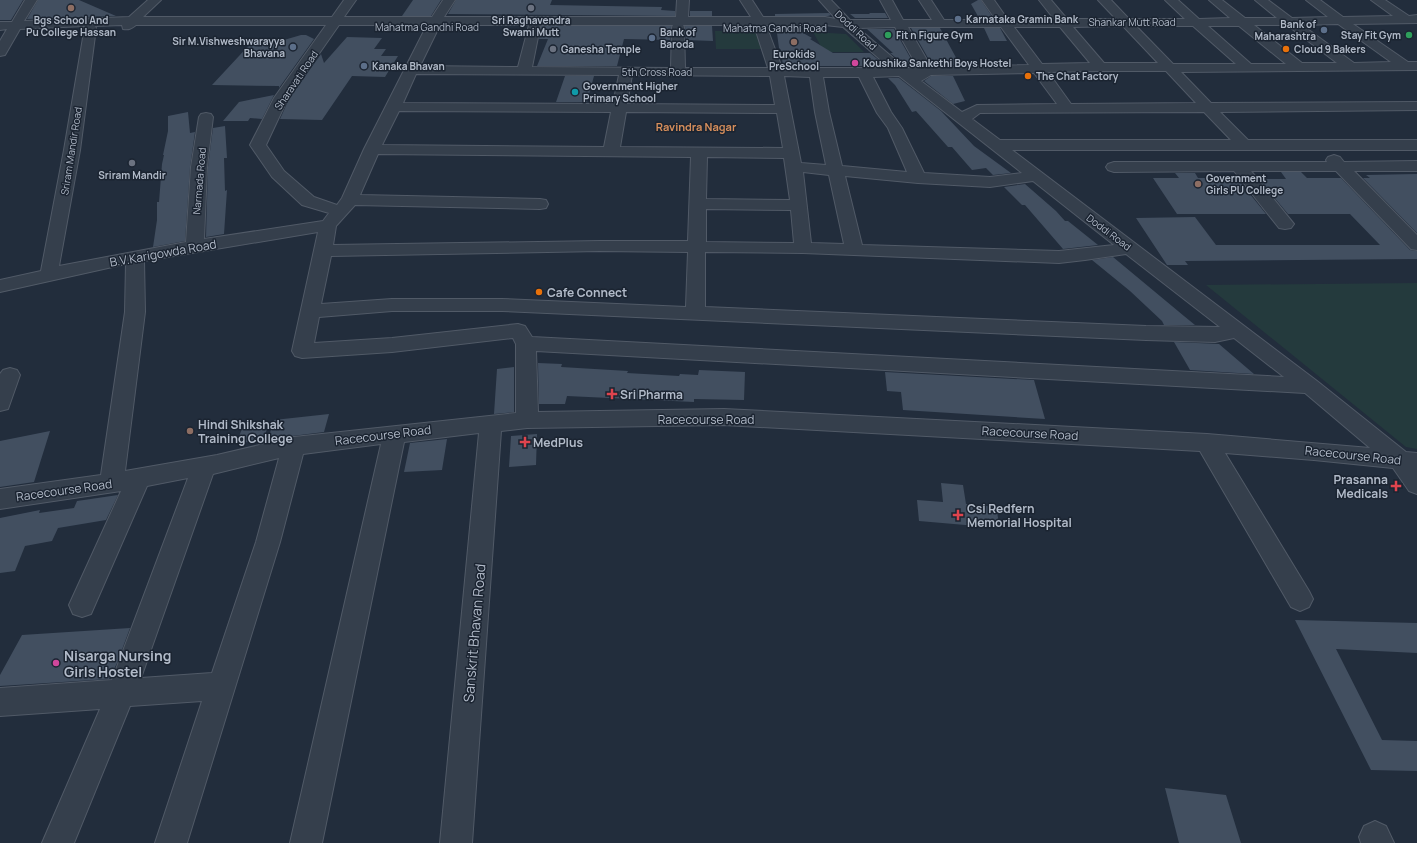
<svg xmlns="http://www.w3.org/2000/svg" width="1417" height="843" font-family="Manrope,sans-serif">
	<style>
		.green { fill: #243a3d }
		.building { fill: #424f60 }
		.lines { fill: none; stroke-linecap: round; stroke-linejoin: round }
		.minor-casing { stroke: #515a67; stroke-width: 2 }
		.minor { fill: #353f4c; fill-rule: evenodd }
		.education-dot { fill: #8d6e63; stroke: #1b2431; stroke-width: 1.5 }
		.worship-dot { fill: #6b7280; stroke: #1b2431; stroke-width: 1.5 }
		.service-dot { fill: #5c6f8a; stroke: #1b2431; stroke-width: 1.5 }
		.leisure-dot { fill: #2e9e5b; stroke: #1b2431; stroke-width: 1.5 }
		.food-dot { fill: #e8710a; stroke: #1b2431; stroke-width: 1.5 }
		.hotel-dot { fill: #d1479c; stroke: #1b2431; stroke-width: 1.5 }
		.culture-dot { fill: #0f9aa8; stroke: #1b2431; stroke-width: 1.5 }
		.health-dot { fill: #e0444e; stroke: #1b2431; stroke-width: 1.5 }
		.labels { text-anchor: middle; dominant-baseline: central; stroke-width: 3; stroke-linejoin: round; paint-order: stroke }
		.far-poi-label { font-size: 10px; font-weight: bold; fill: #b1bac8; stroke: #1b2431; text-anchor: start }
		.far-street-label { font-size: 10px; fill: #b1bac8; stroke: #1b2431 }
		.far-neighbourhood-label { font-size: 11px; font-weight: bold; fill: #d78f5c; stroke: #1b2431 }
		.street-label { font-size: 12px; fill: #b1bac8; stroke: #1b2431 }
		.poi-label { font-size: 12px; font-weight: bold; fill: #b1bac8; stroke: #1b2431; text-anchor: start }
		.near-street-label { font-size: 14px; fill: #b1bac8; stroke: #1b2431 }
		.near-poi-label { font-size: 14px; font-weight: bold; fill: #b1bac8; stroke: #1b2431; text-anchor: start }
	</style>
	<rect width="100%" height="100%" fill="#222d3c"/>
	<!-- green -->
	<path class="green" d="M 715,31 L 757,31 L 762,49 L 716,49 Z
		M 813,32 L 846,34 L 864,52 L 824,52 Z
		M 1417,283 L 1417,449 L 1406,447 L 1206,285 Z"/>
	<!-- building -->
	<path class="building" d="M 0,0 L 23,0 L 11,20 L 0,20 Z
		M 38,0 L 79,0 L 116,16 L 27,19 Z
		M 413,0 L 441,0 L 431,16 L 402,16 Z
		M 456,0 L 552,0 L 550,5 L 662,7 L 661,10 L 675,11 L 675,16 L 448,14 Z
		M 978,0 L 981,0 L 993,18 L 979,18 L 971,4 Z
		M 690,11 L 712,11 L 712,16 L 690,16 Z
		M 829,13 L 831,15 L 828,16 L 775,16 L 775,14 Z
		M 869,13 L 885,13 L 888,18 L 855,18 L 850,14 L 870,14 Z
		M 541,26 L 671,26 L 670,40 L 624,39 L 617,66 L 537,66 L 548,39 L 539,39 Z
		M 685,26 L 712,26 L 713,41 L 686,40 Z
		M 776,26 L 802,26 L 796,29 L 812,38 L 810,39 L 833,53 L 870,53 L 886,66 L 783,66 L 781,50 L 779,48 Z
		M 911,28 L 940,28 L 960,65 L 932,65 Z
		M 984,28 L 1000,28 L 1007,41 L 990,41 Z
		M 867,29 L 894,29 L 915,66 L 906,66 L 890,53 L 893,53 Z
		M 301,35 L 306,35 L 314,39 L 279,88 L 279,86 L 212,85 L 252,42 L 282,42 L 284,40 Z
		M 347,37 L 382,38 L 374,49 L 386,49 L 381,56 L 398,56 L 385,77 L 352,76 L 322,120 L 280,119 L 289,99 L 321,54 L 324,63 Z
		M 565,76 L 594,76 L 587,102 L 556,102 Z
		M 931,76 L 953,76 L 965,101 L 953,104 L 924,81 Z
		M 888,78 L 899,78 L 941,111 L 974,146 L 1011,173 L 993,175 L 986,168 L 972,170 L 952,147 L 948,147 L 916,111 L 912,112 L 895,85 Z
		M 274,95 L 262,119 L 250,118 L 248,121 L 223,121 L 239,102 Z
		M 188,112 L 190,133 L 195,132 L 190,167 L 185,241 L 153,247 L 157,220 L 157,202 L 159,202 L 162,164 L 164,155 L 163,155 L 168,131 L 168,116 Z
		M 225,126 L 227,158 L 224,158 L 225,191 L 227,190 L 224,234 L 206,237 L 208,167 L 213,128 Z
		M 1281,172 L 1301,172 L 1307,178 L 1341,178 L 1410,250 L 1417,251 L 1417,259 L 1185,261 L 1188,265 L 1167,265 L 1136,218 L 1195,217 L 1216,245 L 1380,245 L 1350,214 L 1288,214 L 1259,179 L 1286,179 Z
		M 1175,173 L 1195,173 L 1198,178 L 1237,178 L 1266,214 L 1177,214 L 1153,178 L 1179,178 Z
		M 1417,174 L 1417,233 L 1363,178 L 1370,178 L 1366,175 Z
		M 1025,184 L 1056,211 L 1065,221 L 1068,221 L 1098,245 L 1063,249 L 1025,205 L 1022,205 L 1004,187 Z
		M 1113,257 L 1184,316 L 1195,325 L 1164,325 L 1162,321 L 1130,291 L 1092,260 Z
		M 1174,342 L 1219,344 L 1254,374 L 1190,370 Z
		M 538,363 L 562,364 L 561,367 L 628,371 L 627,373 L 679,376 L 680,374 L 698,375 L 699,370 L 745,372 L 744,400 L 694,399 L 694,402 L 567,396 L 565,404 L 539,404 Z
		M 514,367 L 514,412 L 494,414 L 497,369 Z
		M 885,372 L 1034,380 L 1045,419 L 903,410 L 901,392 L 887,391 Z
		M 329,414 L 324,432 L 268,439 L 274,420 Z
		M 268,426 L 263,441 L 237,443 L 242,428 Z
		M 50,431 L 34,482 L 0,487 L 0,441 Z
		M 537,434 L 536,465 L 509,467 L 511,436 Z
		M 447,439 L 442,470 L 404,472 L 410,443 Z
		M 941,483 L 963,485 L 966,504 L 996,507 L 1000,528 L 919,521 L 917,500 L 943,502 Z
		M 118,495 L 106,520 L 58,528 L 52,541 L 25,546 L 15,571 L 0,573 L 0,518 L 40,510 L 39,513 L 74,508 L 77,501 Z
		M 1295,620 L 1417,623 L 1417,653 L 1336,649 L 1382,740 L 1417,741 L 1417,771 L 1371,770 Z
		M 130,628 L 117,663 L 109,679 L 0,686 L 0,675 L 22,635 Z
		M 1165,788 L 1226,795 L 1241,843 L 1179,843 Z"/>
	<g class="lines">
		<!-- minor casing -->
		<g class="minor-casing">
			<path id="minor" d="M 25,0 L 37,0 L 24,21 L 129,17 L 148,0 L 161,0 L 143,17 L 332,17 L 344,0 L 356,0 L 344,17 L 432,17 L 443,0 L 455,0 L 444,17 L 676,17 L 677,0 L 689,0 L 688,17 L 751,17 L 740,0 L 752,0 L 763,17 L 825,17 L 836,19 L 819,0 L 831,0 L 850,20 L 891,20 L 880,0 L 892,0 L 903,20 L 932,20 L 919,0 L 931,0 L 944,20 L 996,20 L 982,0 L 994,0 L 1008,20 L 1054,19 L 1039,0 L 1051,0 L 1067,19 L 1116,19 L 1098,0 L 1111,0 L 1129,19 L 1185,19 L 1165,0 L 1178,0 L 1199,19 L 1230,18 L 1209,0 L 1222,0 L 1245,18 L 1277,18 L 1255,0 L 1268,0 L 1292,18 L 1328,17 L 1306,0 L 1320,0 L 1343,17 L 1393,16 L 1371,0 L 1385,0 L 1409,16 L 1417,15 L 1417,23 L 1353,24 L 1408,62 L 1417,62 L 1417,70 L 1181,72 L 1211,103 L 1417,102 L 1417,110 L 1220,112 L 1248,140 L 1417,140 L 1417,150 L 1012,150 L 1317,381 L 1406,452 L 1417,453 L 1417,494 L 1409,491 L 1393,468 L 1314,460 L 1225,453 L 1309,591 L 1313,599 L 1309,607 L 1300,611 L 1291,607 L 1200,451 L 724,425 L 527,428 L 501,431 L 472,843 L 440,843 L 479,433 L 404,442 L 322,843 L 290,843 L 381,444 L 303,454 L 280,542 L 187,843 L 155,843 L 202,701 L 130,706 L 74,843 L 42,843 L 100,709 L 0,716 L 0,688 L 112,680 L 188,478 L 147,486 L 91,614 L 82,617 L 73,614 L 69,605 L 121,491 L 0,509 L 0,489 L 101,475 L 125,312 L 126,264 L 0,292 L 0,280 L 41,271 L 64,150 L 85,26 L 20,29 L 5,55 L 0,56 L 0,41 L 7,29 L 0,30 L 0,22 L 12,22 ZM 1338,24 L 1391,62 L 1354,63 L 1302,25 ZM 122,25 L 123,29 C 129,30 131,29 136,25 L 326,25 L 274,98 L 250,145 L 272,177 L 302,205 L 329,213 L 323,221 L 204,239 L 207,167 L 213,117 L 211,114 L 206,113 L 201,114 L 199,117 L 191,167 L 186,242 L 59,266 L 80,150 L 96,28 L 95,26 ZM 339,25 L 427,25 L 364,149 L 342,198 L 337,205 L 314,197 L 284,171 L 266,145 L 288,98 ZM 440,25 L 529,25 L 518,67 L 420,66 ZM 539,25 L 673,25 L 672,27 L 671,68 L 532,67 L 540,27 ZM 683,25 L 754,25 L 768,68 L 685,68 L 684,27 ZM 766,25 L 825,25 L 843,27 L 890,68 L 782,68 ZM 1254,25 L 1287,25 L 1337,63 L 1302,63 ZM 1123,26 L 1158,63 L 1104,63 L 1073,27 ZM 1136,26 L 1193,26 L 1236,64 L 1173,64 ZM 1208,26 L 1239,26 L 1286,64 L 1251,64 ZM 895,27 L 918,68 L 905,68 L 858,28 ZM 908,27 L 1001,27 L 1029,65 L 931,67 ZM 1014,27 L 1060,27 L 1090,63 L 1042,64 ZM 1100,71 L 1166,71 L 1196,103 L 1071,104 L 1048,72 ZM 1034,73 L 1057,104 L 977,105 L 962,112 L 921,81 L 931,75 ZM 416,74 L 619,75 L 613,104 L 403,103 ZM 632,75 L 770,76 L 775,105 L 627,104 ZM 784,76 L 810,77 L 815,112 L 826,165 L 801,163 ZM 899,76 L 1022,173 L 990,177 L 924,173 L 902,128 L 891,112 L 873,77 ZM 823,77 L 859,77 L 877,113 L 888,128 L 907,172 L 842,166 L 829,112 ZM 399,111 L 611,112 L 604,147 L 382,145 ZM 626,112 L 777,113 L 783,148 L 620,147 ZM 1204,112 L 1231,140 L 1000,140 L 972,119 L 980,113 ZM 378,154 L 691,157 L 688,241 L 600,241 L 333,245 L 336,226 L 355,205 L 540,209 L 546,208 L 548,204 L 546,200 L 540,199 L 360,195 ZM 707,157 L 784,158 L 790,200 L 706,199 ZM 803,172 L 829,175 L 844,244 L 811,243 ZM 845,176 L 918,183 L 990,187 L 1033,181 L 1114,245 L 1059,251 L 862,245 ZM 706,209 L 791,210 L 794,243 L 706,242 ZM 318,232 L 292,351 L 295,356 L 302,358 L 392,352 L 513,338 L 516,344 L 516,413 L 294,437 L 217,455 L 125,471 L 145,312 L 144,261 ZM 600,251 L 688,252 L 686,307 L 502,299 L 392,299 L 321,304 L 331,256 ZM 705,252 L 803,253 L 1059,263 L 1085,260 L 1126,254 L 1220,327 L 1146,326 L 705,307 ZM 392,311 L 502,311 L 1146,340 L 1215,342 L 1234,338 L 1284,377 L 532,337 L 525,326 L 518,324 L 392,338 L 314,343 L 319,317 ZM 536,351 L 1305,393 L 1370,448 L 1207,434 L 724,409 L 538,412 ZM 279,458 L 256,542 L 212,673 L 141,678 L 213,474 Z
				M 1334,155 L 1340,157 L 1344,162 L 1417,161 L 1417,171 L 1354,171 L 1417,235 L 1417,250 L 1411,249 L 1336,171 L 1251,171 L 1294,224 L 1291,228 L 1285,229 L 1279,228 L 1234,171 L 1114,172 L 1108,170 L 1106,167 L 1108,164 L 1114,162 L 1327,162 L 1326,160 L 1328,157 Z
				M 10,368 L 17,370 L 20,375 L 8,409 L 0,411 L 0,374 L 3,370 Z
				M 1375,821 L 1386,826 L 1394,843 L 1361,843 L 1359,837 L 1364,826 Z"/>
		</g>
		<!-- minor -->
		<use href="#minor" class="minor"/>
	</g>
	<!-- markers -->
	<g class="education-dot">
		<circle cx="71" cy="8" r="4"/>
		<circle cx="794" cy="42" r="4"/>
		<circle cx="1198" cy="184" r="4"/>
		<circle cx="190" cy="431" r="4"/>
	</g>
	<g class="worship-dot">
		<circle cx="531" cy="8" r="4"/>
		<circle cx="553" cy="49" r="4"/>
		<circle cx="132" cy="163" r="4"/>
	</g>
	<g class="service-dot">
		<circle cx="958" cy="19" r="4"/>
		<circle cx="1324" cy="30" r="4"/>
		<circle cx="652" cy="38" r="4"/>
		<circle cx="293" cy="47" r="4"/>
		<circle cx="364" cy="66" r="4"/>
	</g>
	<g class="leisure-dot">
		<circle cx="888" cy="35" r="4"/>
		<circle cx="1409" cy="35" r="4"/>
	</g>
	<g class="food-dot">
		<circle cx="1286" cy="49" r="4"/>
		<circle cx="1028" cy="76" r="4"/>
		<circle cx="539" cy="292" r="4"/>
	</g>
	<g class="hotel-dot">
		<circle cx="855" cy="63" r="4"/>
		<circle cx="56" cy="663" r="4"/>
	</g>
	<circle class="culture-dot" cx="575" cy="92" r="4"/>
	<g class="health-dot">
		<path d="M610 388h4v4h4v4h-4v4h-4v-4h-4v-4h4z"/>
		<path d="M523 436h4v4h4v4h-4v4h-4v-4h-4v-4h4z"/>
		<path d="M1394 480h4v4h4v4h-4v4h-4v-4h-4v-4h4z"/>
		<path d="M956 509h4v4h4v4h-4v4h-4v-4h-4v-4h4z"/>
	</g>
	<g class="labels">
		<!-- far-poi labels -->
		<g class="far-poi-label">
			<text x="966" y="19">Karnataka Gramin Bank</text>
			<text x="71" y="20" text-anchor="middle">Bgs School And<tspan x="71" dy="12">Pu College Hassan</tspan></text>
			<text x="531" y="20" text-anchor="middle">Sri Raghavendra<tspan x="531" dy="12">Swami Mutt</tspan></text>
			<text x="1316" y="24" text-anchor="end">Bank of<tspan x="1316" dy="12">Maharashtra</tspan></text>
			<text x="660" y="32">Bank of<tspan x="660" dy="12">Baroda</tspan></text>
			<text x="896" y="35">Fit n Figure Gym</text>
			<text x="1401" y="35" text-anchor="end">Stay Fit Gym</text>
			<text x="285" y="41" text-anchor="end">Sir M.Vishweshwarayya<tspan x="285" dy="12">Bhavana</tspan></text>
			<text x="561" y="49">Ganesha Temple</text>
			<text x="1294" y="49">Cloud 9 Bakers</text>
			<text x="794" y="54" text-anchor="middle">Eurokids<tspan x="794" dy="12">PreSchool</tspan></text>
			<text x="863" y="63">Koushika Sankethi Boys Hostel</text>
			<text x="372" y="66">Kanaka Bhavan</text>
			<text x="1036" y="76">The Chat Factory</text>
			<text x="583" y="86">Government Higher<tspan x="583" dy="12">Primary School</tspan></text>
			<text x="132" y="175" text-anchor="middle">Sriram Mandir</text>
			<text x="1206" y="178">Government<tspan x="1206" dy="12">Girls PU College</tspan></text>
		</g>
		<!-- far-street labels -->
		<g class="far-street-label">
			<text x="1132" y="22">Shankar Mutt Road</text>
			<text x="427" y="27">Mahatma Gandhi Road</text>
			<text x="775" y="28">Mahatma Gandhi Road</text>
			<text transform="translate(856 30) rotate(43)">Doddi Road</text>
			<text x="657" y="72">5th Cross Road</text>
			<text transform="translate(296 80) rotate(-56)">Sharavati Road</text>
			<text transform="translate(71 151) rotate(-81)">Sriram Mandir Road</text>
			<text transform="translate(199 181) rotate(-85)">Narmada Road</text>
			<text transform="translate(1109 232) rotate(37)">Doddi Road</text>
		</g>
		<!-- far-neighbourhood labels -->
		<g class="far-neighbourhood-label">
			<text x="696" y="126">Ravindra Nagar</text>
		</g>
		<!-- street labels -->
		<g class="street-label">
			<text transform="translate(163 253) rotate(-10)">B.V.Karigowda Road</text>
			<text x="706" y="419">Racecourse Road</text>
			<text transform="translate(1030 433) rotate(3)">Racecourse Road</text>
			<text transform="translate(383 435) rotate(-7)">Racecourse Road</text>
			<text transform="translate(1353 455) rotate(6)">Racecourse Road</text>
			<text transform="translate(64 490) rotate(-8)">Racecourse Road</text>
		</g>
		<!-- poi labels -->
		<g class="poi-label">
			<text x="547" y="292">Cafe Connect</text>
			<text x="620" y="394">Sri Pharma</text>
			<text x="198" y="424">Hindi Shikshak<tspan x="198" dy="14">Training College</tspan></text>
			<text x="533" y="442">MedPlus</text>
			<text x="1388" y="479" text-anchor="end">Prasanna<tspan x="1388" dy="14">Medicals</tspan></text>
			<text x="967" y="508">Csi Redfern<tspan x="967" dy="14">Memorial Hospital</tspan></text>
		</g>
		<!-- near-street labels -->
		<g class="near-street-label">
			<text transform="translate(474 633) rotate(-85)">Sanskrit Bhavan Road</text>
		</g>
		<!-- near-poi labels -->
		<g class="near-poi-label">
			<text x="64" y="655">Nisarga Nursing<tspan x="64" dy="16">Girls Hostel</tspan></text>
		</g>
	</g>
</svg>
